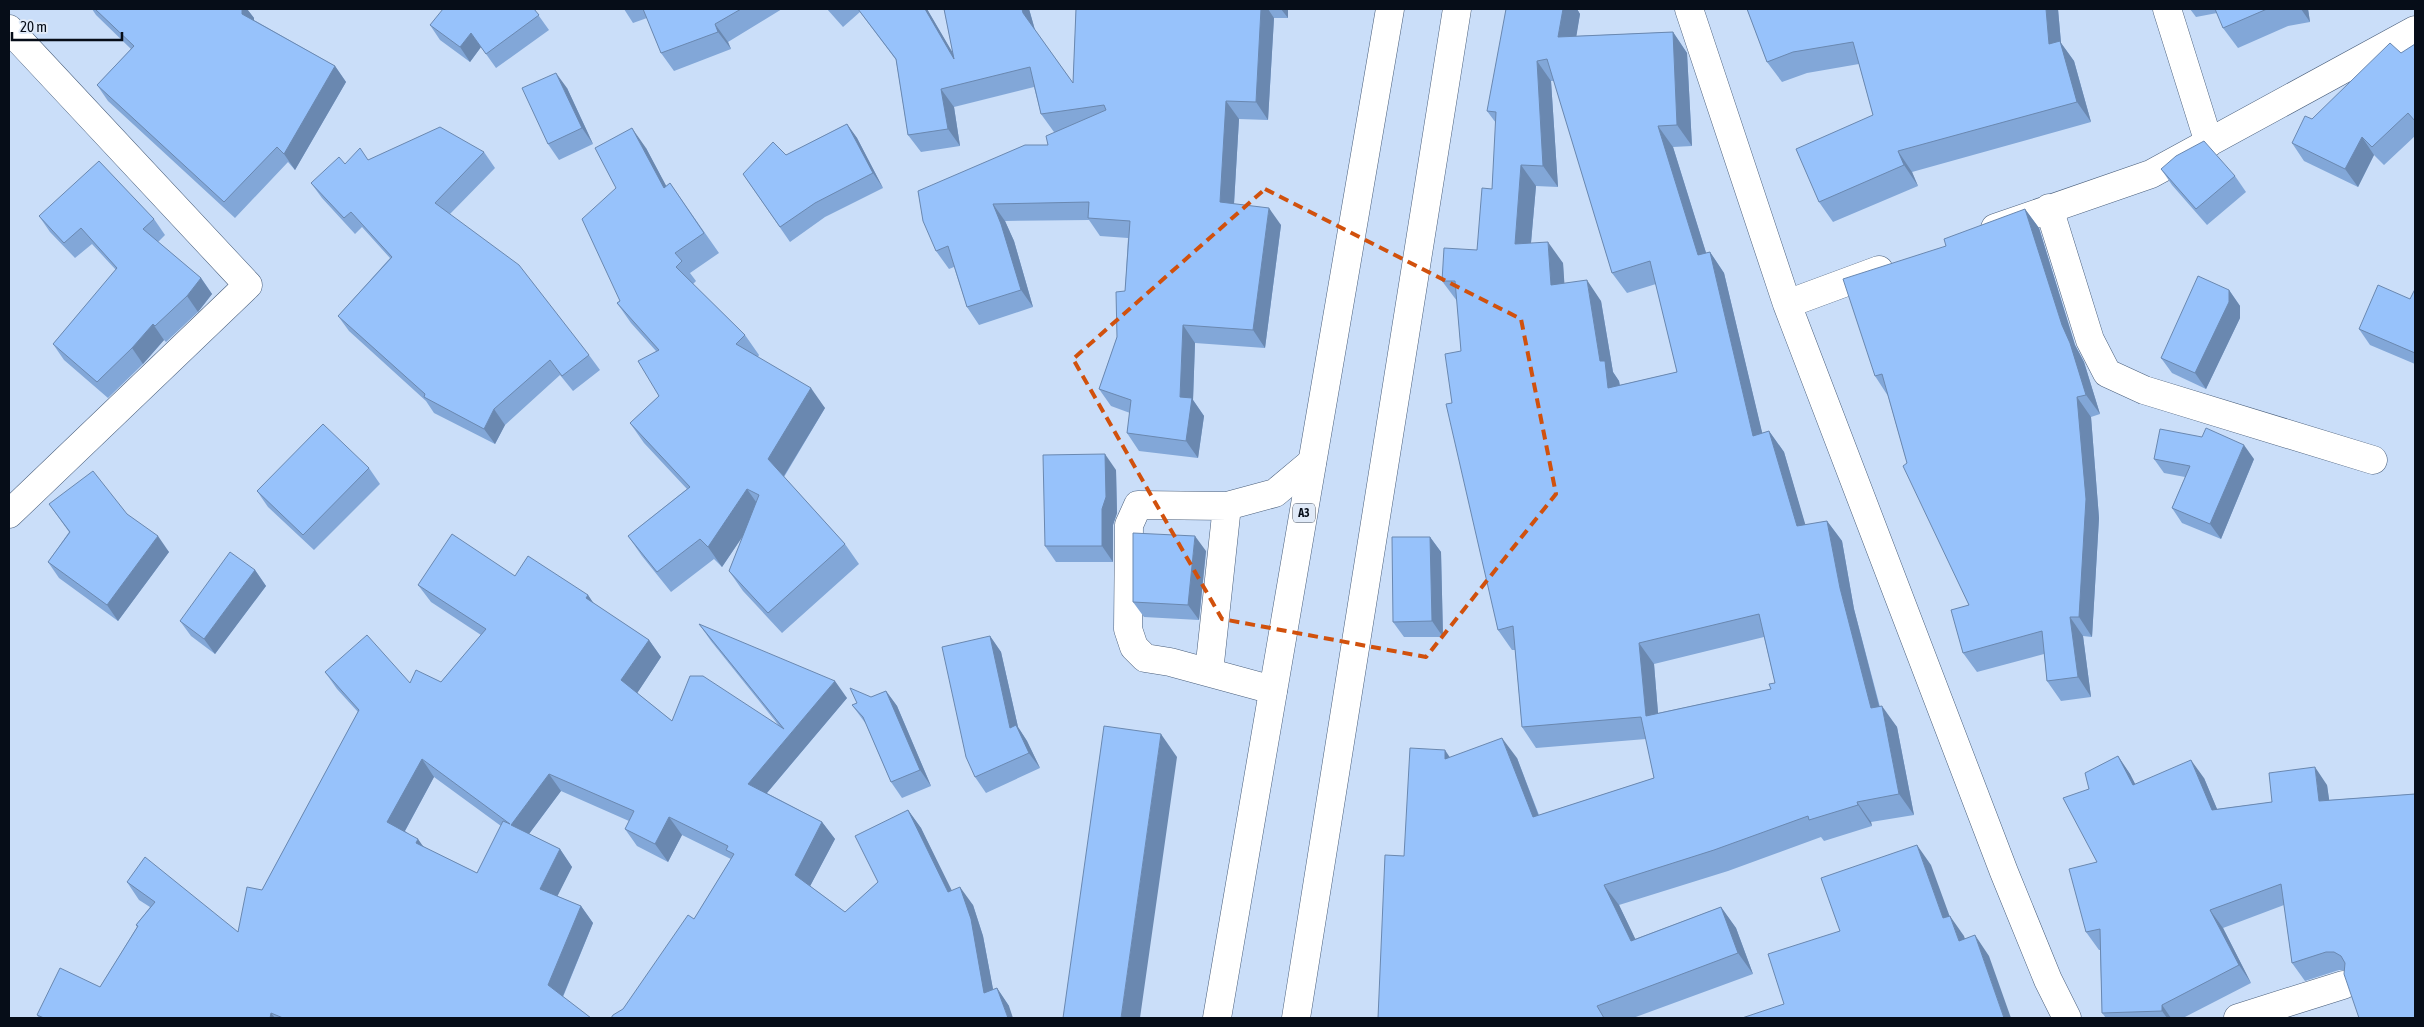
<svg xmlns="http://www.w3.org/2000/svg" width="2424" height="1027" font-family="'Asap Condensed',sans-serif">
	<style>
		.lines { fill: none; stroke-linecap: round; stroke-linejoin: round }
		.minor-casing { stroke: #495e7b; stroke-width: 29 }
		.highway-casing { stroke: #495e7b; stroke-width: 29 }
		.minor { stroke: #fff; stroke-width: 28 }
		.highway { stroke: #fff; stroke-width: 28 }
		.wall { fill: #82a7d8; fill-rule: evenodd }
		.shaded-wall { fill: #6a88b0 }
		.building { fill: #97c2fb; stroke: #6a88b0; fill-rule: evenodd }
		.marked { fill: none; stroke: #d1510d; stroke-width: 4; stroke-dasharray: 10 6; stroke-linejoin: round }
		.labels { text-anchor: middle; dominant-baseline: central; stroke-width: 4; stroke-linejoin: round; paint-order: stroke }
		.shield { fill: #e0eaf8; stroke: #474f5b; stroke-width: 1 }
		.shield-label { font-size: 12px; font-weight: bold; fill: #060d18 }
	</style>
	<rect width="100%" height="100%" fill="#cadef9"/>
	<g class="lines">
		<!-- minor casing -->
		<g class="minor-casing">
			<path id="minor" d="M 1689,9 L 1787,304 L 2004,872 L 2048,980 L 2067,1018
				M 2167,9 L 2209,143
				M 9,29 L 248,285 L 9,514
				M 2049,208 L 2090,340 L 2107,373 L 2144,390 L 2373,460
				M 1995,228 L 2151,174 L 2415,30
				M 1787,304 L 1879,270
				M 1209,672 L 1227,506
				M 1273,690 L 1170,662 L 1145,658 L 1134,647 L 1128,629 L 1129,525 L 1138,505 L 1227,506 L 1275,493 L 1312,462
				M 2238,1018 L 2343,985"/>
		</g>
		<!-- highway casing -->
		<g class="highway-casing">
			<path id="highway" d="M 1217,1018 L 1390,9
				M 1296,1018 L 1457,9"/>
		</g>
		<!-- minor -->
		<use href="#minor" class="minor"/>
		<!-- highway -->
		<use href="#highway" class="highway"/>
	</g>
	<!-- wall -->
	<path class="wall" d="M 92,9 L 247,9 L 254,18 L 254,20 L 335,66 L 346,82 L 295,170 L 288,162 L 235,218 L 108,101 L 97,85 L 131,49 L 96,15 Z
		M 534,9 L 549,30 L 496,68 L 481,47 L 470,62 L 440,40 L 430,25 Z
		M 624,9 L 782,9 L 728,42 L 731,49 L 674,71 L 661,53 L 647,18 L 633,23 Z
		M 827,9 L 927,9 L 953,54 L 944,9 L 1029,9 L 1035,30 L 1073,83 L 1076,9 L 1288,9 L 1288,18 L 1274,18 L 1268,120 L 1239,119 L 1234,204 L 1281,225 L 1265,348 L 1195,343 L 1193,400 L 1204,416 L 1198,458 L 1139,451 L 1127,433 L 1130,413 L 1111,406 L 1099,389 L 1117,337 L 1125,291 L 1128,238 L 1100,236 L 1089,220 L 1005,221 L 1014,241 L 1033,307 L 979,325 L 967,307 L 954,267 L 949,269 L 936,251 L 1048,145 L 1056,132 L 1054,132 L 1041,114 L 1034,87 L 954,107 L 960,146 L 921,152 L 908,135 L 896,60 L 860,12 L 843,27 Z
		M 1563,9 L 1577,9 L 1580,14 L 1576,36 L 1673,32 L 1687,53 L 1692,146 L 1673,147 L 1706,253 L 1710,252 L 1724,273 L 1762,433 L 1769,431 L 1784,452 L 1805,525 L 1827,521 L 1842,541 L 1854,609 L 1880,707 L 1897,727 L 1914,815 L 1871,822 L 1872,826 L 1824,841 L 1821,837 L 1728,871 L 1619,905 L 1635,939 L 1721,907 L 1736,928 L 1753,974 L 1633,1018 L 1378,1018 L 1404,856 L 1450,758 L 1517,758 L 1539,815 L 1654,778 L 1646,739 L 1536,748 L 1522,727 L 1515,650 L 1512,650 L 1498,630 L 1452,403 L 1461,351 L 1457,301 L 1442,281 L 1477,250 L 1492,189 L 1496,123 L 1487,111 ZM 1551,81 L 1554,81 L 1612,273 L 1627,293 L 1656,284 L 1677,372 L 1620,385 L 1619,381 L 1613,372 L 1601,301 L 1564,283 L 1563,263 L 1531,243 L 1536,186 L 1558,187 ZM 1764,637 L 1775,683 L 1771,689 L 1658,713 L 1654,664 Z
		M 1747,9 L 2058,9 L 2061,43 L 2074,61 L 2091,122 L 1912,172 L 1918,186 L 1833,222 L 1819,202 L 1873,115 L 1859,64 L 1807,73 L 1782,82 L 1767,62 Z
		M 2190,9 L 2308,9 L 2310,22 L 2288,26 L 2238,48 L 2223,28 L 2217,13 L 2196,17 Z
		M 2415,44 L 2415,136 L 2384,165 L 2374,155 L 2358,187 L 2304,161 L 2292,143 L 2312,119 Z
		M 567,88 L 593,144 L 559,160 L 548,144 Z
		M 847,124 L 857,138 L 883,188 L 825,217 L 790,242 L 743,174 L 786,155 Z
		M 646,148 L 666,186 L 670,183 L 719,253 L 690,273 L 696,281 L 693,284 L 745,335 L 759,355 L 758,357 L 825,408 L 784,477 L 845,544 L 859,564 L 782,633 L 743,591 L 729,571 L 743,536 L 722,567 L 714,559 L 671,592 L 642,556 L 628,536 L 687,489 L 644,443 L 630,423 L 659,396 L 656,351 L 631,323 L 617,303 L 620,301 L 616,188 Z
		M 484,152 L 495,168 L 450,214 L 589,355 L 600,370 L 573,391 L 560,375 L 505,425 L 495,444 L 434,413 L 426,401 L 349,331 L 338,316 L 390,258 L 362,227 L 355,234 L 322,198 L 311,183 L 345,164 L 369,160 Z
		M 2161,169 L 2235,176 L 2246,192 L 2207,225 L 2172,185 Z
		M 2025,209 L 2039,228 L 2075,345 L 2084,362 L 2100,414 L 2091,417 L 2099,518 L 2092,637 L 2083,636 L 2091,697 L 2061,701 L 2047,681 L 2044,654 L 1977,672 L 1963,653 L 1969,605 L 1907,463 L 1888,396 L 1875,376 L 1946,246 Z
		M 39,216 L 154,219 L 165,235 L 158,242 L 201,278 L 212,294 L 198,312 L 166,342 L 164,340 L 143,364 L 108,398 L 64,360 L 53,344 L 116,270 L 92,244 L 75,258 L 50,232 Z
		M 2415,289 L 2415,364 L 2370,345 L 2359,329 L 2410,299 Z
		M 2229,290 L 2240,306 L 2240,318 L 2206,389 L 2172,373 L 2161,358 Z
		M 2154,459 L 2254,459 L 2221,539 L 2182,523 L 2172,508 L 2185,477 L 2164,473 Z
		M 369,468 L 380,484 L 314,550 L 268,507 L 257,491 Z
		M 1116,470 L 1117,513 L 1113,525 L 1113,562 L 1056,562 L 1045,546 Z
		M 49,504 L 127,514 L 169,552 L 118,621 L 59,578 L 48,562 L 69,532 Z
		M 1430,537 L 1441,552 L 1443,637 L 1404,637 L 1393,622 Z
		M 1206,551 L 1199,620 L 1144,617 L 1133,602 Z
		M 255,570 L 266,586 L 215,654 L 191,636 L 180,621 Z
		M 515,576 L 588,595 L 594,604 L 649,640 L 661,657 L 637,693 L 672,721 L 780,727 L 711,641 L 699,624 L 847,698 L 767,793 L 822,822 L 835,839 L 810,886 L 845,912 L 878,882 L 908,810 L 921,828 L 951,891 L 973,905 L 983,936 L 993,990 L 997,988 L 1009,1006 L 623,1009 L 694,919 L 731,859 L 682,835 L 668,862 L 637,846 L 625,829 L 629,821 L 561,791 L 529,834 L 560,849 L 572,867 L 557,896 L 581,906 L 593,923 L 563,997 L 591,1018 L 39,1018 L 37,1015 L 100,987 L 137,927 L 136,925 L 150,907 L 139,900 L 127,882 L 238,932 L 262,890 L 358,712 L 337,689 L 325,672 L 410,683 L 441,682 L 481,635 L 431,602 L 418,585 ZM 434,777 L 501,826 L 477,873 L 424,847 L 405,831 Z
		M 990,636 L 1001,652 L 1018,727 L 1027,741 L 1040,768 L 986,793 L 975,777 Z
		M 886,691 L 897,706 L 931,786 L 902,798 L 891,782 L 866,724 L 852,705 Z
		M 2118,756 L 2130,774 L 2135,784 L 2204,778 L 2217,809 L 2272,802 L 2327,785 L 2329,800 L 2415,794 L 2345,970 L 2339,970 L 2305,981 L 2292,963 L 2284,905 L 2223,928 L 2251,983 L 2183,1018 L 2106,1018 L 2102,1013 L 2100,950 L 2099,950 L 2086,932 L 2097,862 L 2089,789 Z"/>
	<!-- shaded-wall -->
	<path class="shaded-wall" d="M 242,9 L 247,9 L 254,18 L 254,30 L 242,14 Z
		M 925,9 L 927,9 L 967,77 L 954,59 Z
		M 1022,9 L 1029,9 L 1035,30 L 1023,13 Z
		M 1261,9 L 1268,9 L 1274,18 L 1268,120 L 1256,102 Z
		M 1281,9 L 1288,9 L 1288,18 Z
		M 1563,9 L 1577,9 L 1580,14 L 1573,57 L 1558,37 Z
		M 2046,9 L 2058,9 L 2061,43 L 2074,61 L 2091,122 L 2077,102 L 2049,44 Z
		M 2301,9 L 2308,9 L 2310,22 Z
		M 715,24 L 728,42 L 731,49 L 718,32 Z
		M 1673,32 L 1687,53 L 1692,146 L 1677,125 Z
		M 471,33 L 481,47 L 470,62 L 460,47 Z
		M 1537,61 L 1551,81 L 1558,187 L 1543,166 Z
		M 335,66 L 346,82 L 295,170 L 284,154 Z
		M 556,73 L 567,88 L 593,144 L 582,128 Z
		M 941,89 L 954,107 L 960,146 L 948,129 Z
		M 1226,101 L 1239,119 L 1233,220 L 1220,202 Z
		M 847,124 L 857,138 L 883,188 L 873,173 Z
		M 1658,126 L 1673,147 L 1713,275 L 1698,255 Z
		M 632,128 L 646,148 L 678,208 L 664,188 Z
		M 2362,137 L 2374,155 L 2358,187 L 2345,169 Z
		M 1898,151 L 1912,172 L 1918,186 L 1904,165 Z
		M 1521,165 L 1536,186 L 1529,265 L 1515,244 Z
		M 993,204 L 1005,221 L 1014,241 L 1033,307 L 1021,290 Z
		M 1269,208 L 1281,225 L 1265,348 L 1253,330 Z
		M 2025,209 L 2039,228 L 2075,345 L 2084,362 L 2100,414 L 2086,395 L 2062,325 Z
		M 1548,242 L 1563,263 L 1566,306 L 1551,285 Z
		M 1710,252 L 1724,273 L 1768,457 L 1753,436 Z
		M 201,278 L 212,294 L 198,312 L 187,296 Z
		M 1587,280 L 1601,301 L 1613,372 L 1619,381 L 1623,408 L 1608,388 L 1600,361 Z
		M 2229,290 L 2240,306 L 2240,318 L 2206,389 L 2195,373 Z
		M 153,324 L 164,340 L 143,364 L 132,348 Z
		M 1183,325 L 1195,343 L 1193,400 L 1204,416 L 1198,458 L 1186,441 L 1180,397 Z
		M 811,388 L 825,408 L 782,479 L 768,459 Z
		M 2077,397 L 2091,417 L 2099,518 L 2092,637 L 2079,617 Z
		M 494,409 L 505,425 L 495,444 L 484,429 Z
		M 1769,431 L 1784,452 L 1812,547 L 1797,526 Z
		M 2244,445 L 2254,459 L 2221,539 L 2210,524 Z
		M 1105,454 L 1116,470 L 1117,513 L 1113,525 L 1113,562 L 1102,546 L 1102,509 Z
		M 747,489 L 761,509 L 722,567 L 708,547 Z
		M 1827,521 L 1842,541 L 1854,609 L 1885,729 L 1871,708 L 1840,588 Z
		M 158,536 L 169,552 L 118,621 L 107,605 Z
		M 1195,536 L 1206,551 L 1199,620 L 1188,605 Z
		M 1430,537 L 1441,552 L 1443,637 L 1432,621 Z
		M 255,570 L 266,586 L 215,654 L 204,639 Z
		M 588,595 L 600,613 L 586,598 Z
		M 2070,617 L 2083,636 L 2091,697 L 2078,677 Z
		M 990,636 L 1001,652 L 1018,727 L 1027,741 L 1040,768 L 1010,728 Z
		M 649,640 L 661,657 L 634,698 L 621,680 Z
		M 1639,643 L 1654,664 L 1660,737 L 1646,716 Z
		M 835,681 L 847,698 L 760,801 L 748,784 Z
		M 886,691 L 897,706 L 931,786 L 920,770 Z
		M 1882,706 L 1897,727 L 1914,815 L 1899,794 Z
		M 1161,734 L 1177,757 L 1140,1018 L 1121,1018 Z
		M 1502,738 L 1517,758 L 1547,838 L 1533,817 Z
		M 1445,750 L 1459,771 L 1445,759 Z
		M 2118,756 L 2130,774 L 2145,803 L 2133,785 Z
		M 422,759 L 434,777 L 400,840 L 387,822 Z
		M 2191,760 L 2204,778 L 2225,828 L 2212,810 Z
		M 2315,767 L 2327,785 L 2332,819 L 2319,801 Z
		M 549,774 L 561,791 L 523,842 L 511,825 Z
		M 1857,802 L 1871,822 L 1872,826 L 1858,805 Z
		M 908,810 L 921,828 L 961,909 L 948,892 Z
		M 669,817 L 682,835 L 668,862 L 655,844 Z
		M 822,822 L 835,839 L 807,892 L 795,875 Z
		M 418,839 L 430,856 L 416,843 Z
		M 1917,845 L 1931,865 L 1958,939 L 1943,918 Z
		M 560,849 L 572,867 L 552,907 L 540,889 Z
		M 1604,885 L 1619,905 L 1646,961 L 1631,941 Z
		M 960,887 L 973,905 L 983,936 L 997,1010 L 984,993 Z
		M 581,906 L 593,923 L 560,1003 L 548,985 Z
		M 1721,907 L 1736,928 L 1753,974 L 1738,953 Z
		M 2210,910 L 2223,928 L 2251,983 L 2239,965 Z
		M 1950,916 L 1964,936 L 1973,962 L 1959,941 Z
		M 1975,935 L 1989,956 L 2011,1018 L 2004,1018 Z
		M 997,988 L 1009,1006 L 1013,1018 L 1008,1018 Z
		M 2162,1005 L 2171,1018 L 2167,1018 L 2162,1011 Z
		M 271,1013 L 275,1018 L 270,1018 Z"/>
	<!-- building -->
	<path class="building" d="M 95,9 L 242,9 L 242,14 L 335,66 L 284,154 L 277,147 L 224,202 L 97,85 L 134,46 Z
		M 443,9 L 534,9 L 539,15 L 486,54 L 471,33 L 460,47 L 430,25 Z
		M 643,9 L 741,9 L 715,24 L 718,32 L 661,53 Z
		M 858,9 L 925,9 L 954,59 L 944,9 L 1022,9 L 1023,13 L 1073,83 L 1076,9 L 1261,9 L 1256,102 L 1226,101 L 1220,202 L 1269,208 L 1253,330 L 1183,325 L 1180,397 L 1192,398 L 1186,441 L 1127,433 L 1131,400 L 1099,389 L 1117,337 L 1116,292 L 1125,291 L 1130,221 L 1088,218 L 1089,202 L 993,204 L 1001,224 L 1021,290 L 967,307 L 948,246 L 936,251 L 923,221 L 918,191 L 1025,145 L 1048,145 L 1046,136 L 1106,110 L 1104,105 L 1041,114 L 1030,67 L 941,89 L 948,129 L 908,135 L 896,59 Z
		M 1506,9 L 1563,9 L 1558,37 L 1673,32 L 1677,125 L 1658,126 L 1698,255 L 1710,252 L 1753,436 L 1769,431 L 1797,526 L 1827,521 L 1840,588 L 1871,708 L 1882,706 L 1899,794 L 1857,802 L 1858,805 L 1809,820 L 1808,816 L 1714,850 L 1604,885 L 1631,941 L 1721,907 L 1738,953 L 1597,1006 L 1604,1018 L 1378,1018 L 1385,855 L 1404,856 L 1410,748 L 1445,750 L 1445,759 L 1502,738 L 1533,817 L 1654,778 L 1641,717 L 1522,727 L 1513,626 L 1498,630 L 1446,404 L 1452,403 L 1445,354 L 1461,351 L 1455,281 L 1442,281 L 1444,248 L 1477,250 L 1482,188 L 1492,189 L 1496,112 L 1487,111 ZM 1547,59 L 1612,273 L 1650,261 L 1677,372 L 1608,388 L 1605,361 L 1600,361 L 1587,280 L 1551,285 L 1548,242 L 1515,244 L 1521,165 L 1543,166 L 1537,61 ZM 1759,614 L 1775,683 L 1769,684 L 1771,689 L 1646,716 L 1639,643 Z
		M 1747,9 L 2046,9 L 2049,44 L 2060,41 L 2077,102 L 1898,151 L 1904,165 L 1819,202 L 1796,149 L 1873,115 L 1853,42 L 1793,52 L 1767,62 Z
		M 2215,9 L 2267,9 L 2223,28 Z
		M 2390,43 L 2401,53 L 2415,44 L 2415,121 L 2408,113 L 2372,147 L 2362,137 L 2345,169 L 2292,143 L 2305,116 L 2312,119 Z
		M 556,73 L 582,128 L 548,144 L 522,88 Z
		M 847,124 L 873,173 L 815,203 L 780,227 L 743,174 L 773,142 L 786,155 Z
		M 440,127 L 484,152 L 435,203 L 519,265 L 589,355 L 562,376 L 550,360 L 494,409 L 484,429 L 424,397 L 425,394 L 338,316 L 392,257 L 351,212 L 344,218 L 311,183 L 339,157 L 345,164 L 360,148 L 368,160 Z
		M 632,128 L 664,188 L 670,183 L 704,233 L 675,253 L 682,261 L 676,267 L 745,335 L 736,344 L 811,388 L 768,459 L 845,544 L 768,613 L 729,571 L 759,495 L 747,489 L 708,547 L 700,539 L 657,572 L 628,536 L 690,487 L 630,423 L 659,396 L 638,361 L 659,350 L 617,303 L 620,301 L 582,219 L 616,188 L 595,148 Z
		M 2204,141 L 2235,176 L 2196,209 L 2161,169 L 2176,156 Z
		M 99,161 L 154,219 L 143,229 L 201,278 L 187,296 L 155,326 L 153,324 L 132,348 L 97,382 L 53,344 L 117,268 L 81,228 L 64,243 L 39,216 Z
		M 2025,209 L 2062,325 L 2070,343 L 2086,395 L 2077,397 L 2086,499 L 2079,617 L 2070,617 L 2078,677 L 2047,681 L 2042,631 L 1963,653 L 1951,610 L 1969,605 L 1903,466 L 1907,463 L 1882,374 L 1875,376 L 1843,279 L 1946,246 L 1944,239 Z
		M 2198,276 L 2229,290 L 2229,302 L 2195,373 L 2161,358 Z
		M 2378,285 L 2410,299 L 2415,289 L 2415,353 L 2359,329 Z
		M 323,424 L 369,468 L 303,535 L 257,491 Z
		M 2206,428 L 2244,445 L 2210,524 L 2172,508 L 2190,466 L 2154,459 L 2160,429 L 2202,437 Z
		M 1105,454 L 1106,497 L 1102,509 L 1102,546 L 1045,546 L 1043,455 Z
		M 93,471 L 127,514 L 158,536 L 107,605 L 48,562 L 70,532 L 49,504 Z
		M 1133,533 L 1195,536 L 1188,605 L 1133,602 Z
		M 452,534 L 515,576 L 528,556 L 588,595 L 586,598 L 649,640 L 621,680 L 672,721 L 690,676 L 703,676 L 784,729 L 699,624 L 835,681 L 748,784 L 822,822 L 795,875 L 845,912 L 878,882 L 855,836 L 908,810 L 948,892 L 960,887 L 971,919 L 984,993 L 997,988 L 1008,1018 L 611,1018 L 613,1015 L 623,1009 L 688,915 L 694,919 L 734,854 L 726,850 L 728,846 L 669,817 L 655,844 L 625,829 L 634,811 L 549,774 L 511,825 L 560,849 L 540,889 L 581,906 L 548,985 L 591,1018 L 283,1018 L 271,1013 L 270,1018 L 44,1018 L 37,1015 L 60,968 L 100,987 L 138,926 L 136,925 L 155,902 L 127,882 L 145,857 L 238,932 L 247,887 L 262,890 L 359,710 L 325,672 L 367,635 L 410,683 L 416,670 L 441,682 L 486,629 L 418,585 ZM 422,759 L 510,824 L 503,821 L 477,873 L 416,843 L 418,839 L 387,822 Z
		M 1392,537 L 1430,537 L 1432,621 L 1393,622 Z
		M 230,552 L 255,570 L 204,639 L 180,621 Z
		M 990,636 L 1010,728 L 1016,725 L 1029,753 L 975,777 L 966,757 L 942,647 Z
		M 850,688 L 871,697 L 886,691 L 920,770 L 891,782 L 863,717 L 852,705 L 857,703 Z
		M 1104,726 L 1161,734 L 1121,1018 L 1063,1018 Z
		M 2118,756 L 2133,785 L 2191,760 L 2212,810 L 2272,802 L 2269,773 L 2315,767 L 2319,801 L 2415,794 L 2415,1018 L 2359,1018 L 2344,974 L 2345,963 L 2341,956 L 2334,952 L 2326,952 L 2292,963 L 2281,884 L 2210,910 L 2239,965 L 2162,1005 L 2162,1011 L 2102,1013 L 2100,929 L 2086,932 L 2069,869 L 2097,862 L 2063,798 L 2089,789 L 2085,773 Z
		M 1917,845 L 1943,918 L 1950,916 L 1959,941 L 1975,935 L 2004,1018 L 1742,1018 L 1784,1004 L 1768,954 L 1840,931 L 1821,878 Z"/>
	<!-- marked area -->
	<path class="marked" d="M 1265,189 L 1521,319 L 1556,494 L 1426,657 L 1222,619 L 1073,359 Z"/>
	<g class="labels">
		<!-- shield labels -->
		<rect class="shield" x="1293" y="503.5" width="22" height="19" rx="4"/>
		<g class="shield-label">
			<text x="1304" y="513">A3</text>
		</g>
	</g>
	<!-- border -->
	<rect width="2424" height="1027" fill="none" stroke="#060d18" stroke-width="20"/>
	<!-- scale -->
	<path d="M12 32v8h110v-8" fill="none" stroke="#060d18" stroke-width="2.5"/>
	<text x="20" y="32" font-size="15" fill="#060d18" stroke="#e0eaf8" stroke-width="4" paint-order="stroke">20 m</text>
</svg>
